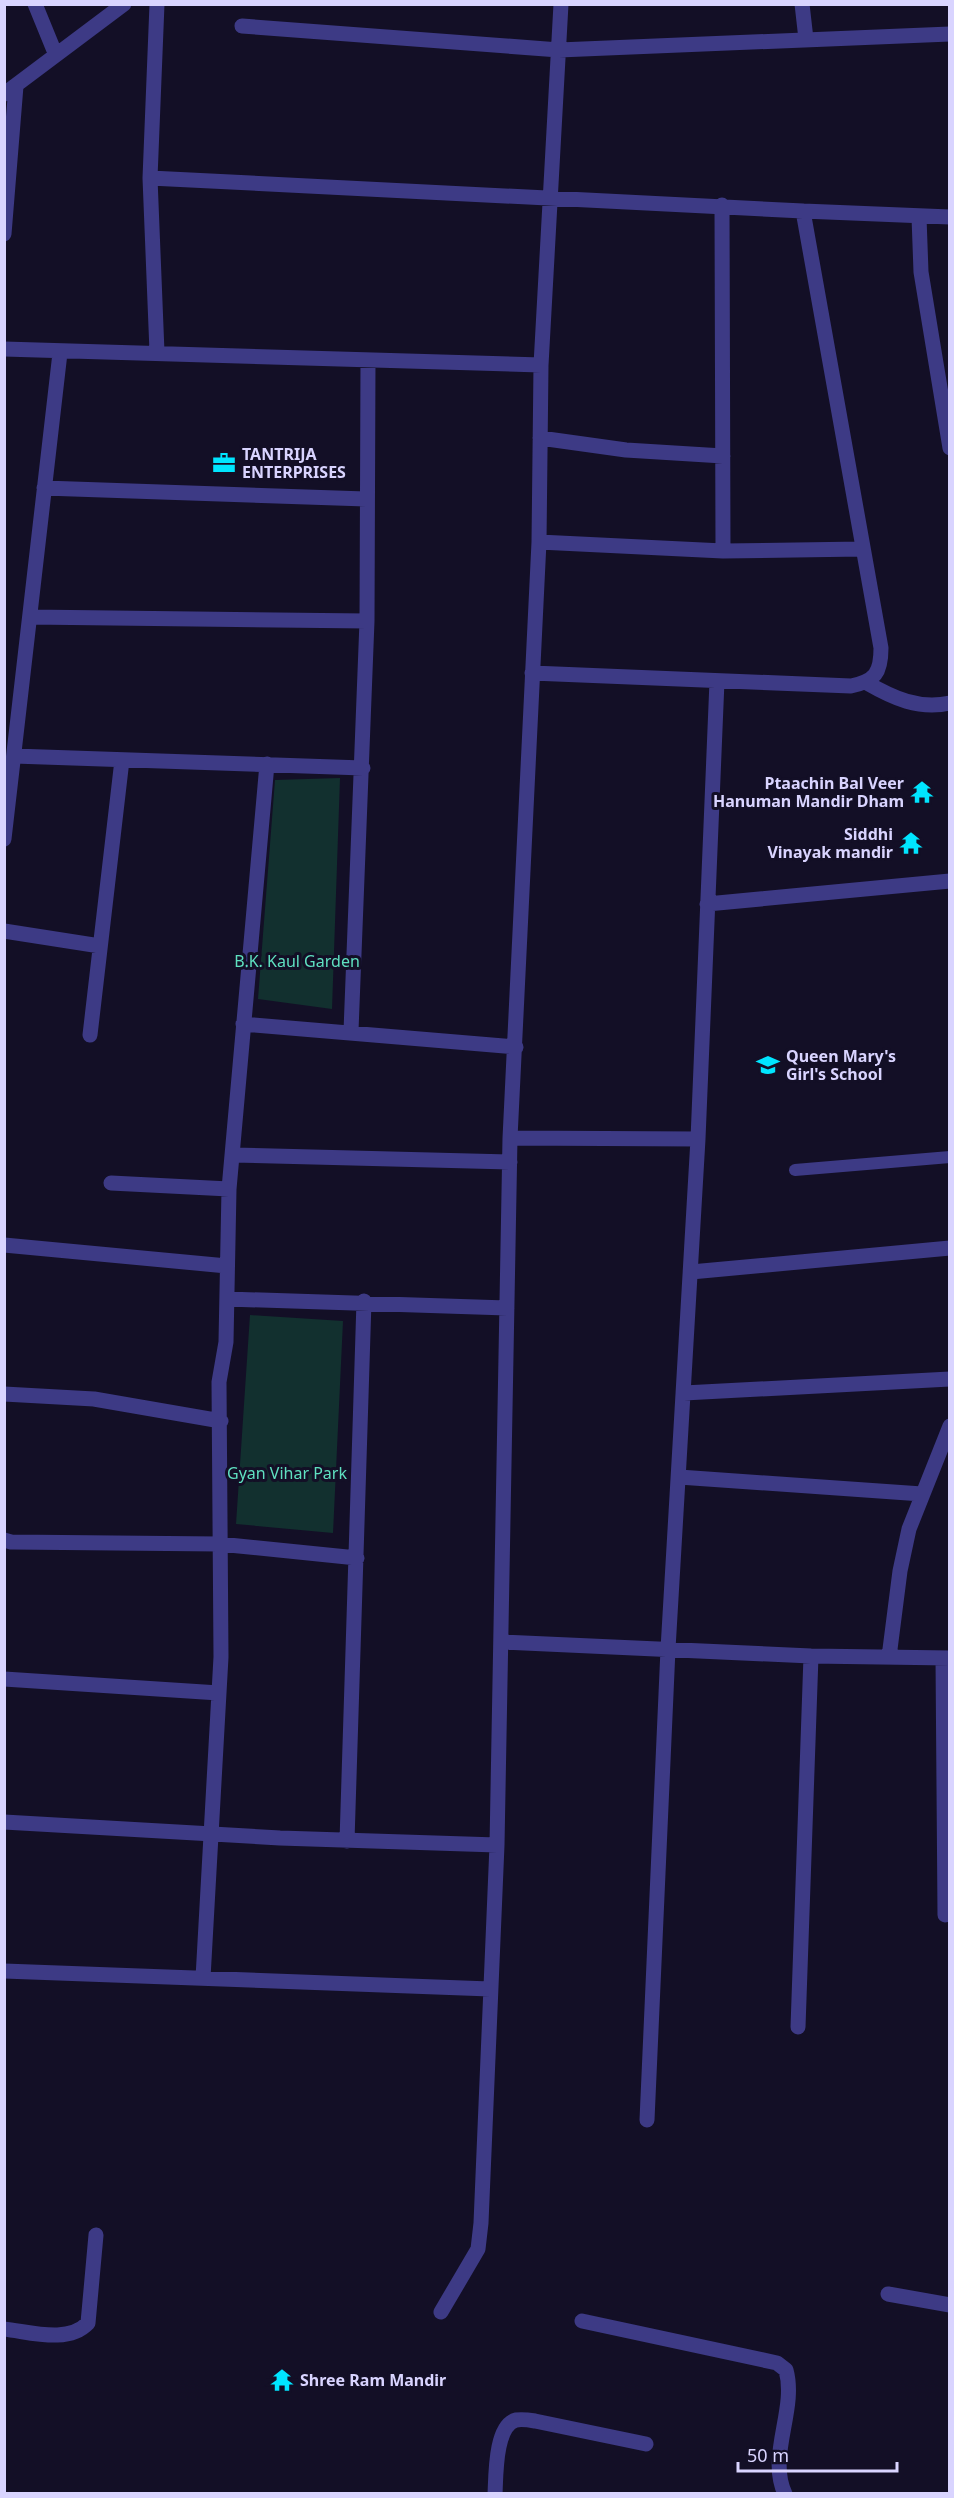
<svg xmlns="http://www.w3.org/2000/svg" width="954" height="2498" font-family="'Noto Sans',sans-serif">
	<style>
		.green { fill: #12302f }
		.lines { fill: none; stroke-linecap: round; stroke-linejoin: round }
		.service { stroke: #3d3a85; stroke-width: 12 }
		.minor { stroke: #3d3a85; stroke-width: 15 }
		.labels { text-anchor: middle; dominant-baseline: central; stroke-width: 6; stroke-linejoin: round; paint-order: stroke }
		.poi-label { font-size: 16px; font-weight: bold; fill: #d9d4ff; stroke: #130f26; text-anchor: start }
		.park-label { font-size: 16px; fill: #5fe0c0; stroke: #130f26 }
	</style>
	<rect width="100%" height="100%" fill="#130f26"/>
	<!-- green -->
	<path class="green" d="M 340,778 L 332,1009 L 258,999 L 275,780 Z
		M 250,1315 L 343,1321 L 333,1533 L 236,1524 Z"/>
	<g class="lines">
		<!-- service -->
		<path class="service" d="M 795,1170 L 950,1157"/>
		<!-- minor -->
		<path class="minor" d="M 35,4 L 55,53
			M 802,4 L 806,39
			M 242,26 L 559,50 L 950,34
			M 4,94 L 124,4
			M 150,178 L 803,211 L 881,648 C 881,673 875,681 851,686 L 532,673
			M 722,205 L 723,551
			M 803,211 L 950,217
			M 919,217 L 921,272 L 950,448
			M 4,234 L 16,86
			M 4,349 L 541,365
			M 157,352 L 150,178 L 157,4
			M 540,438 L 626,450 L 723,456
			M 44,488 L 366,499
			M 539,542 L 723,551 L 862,549
			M 30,617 L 367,621
			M 867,683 C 893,698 919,710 950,703
			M 14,756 L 363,768
			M 4,839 L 60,353
			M 707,904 L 950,881
			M 4,931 L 100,946
			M 243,1024 L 516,1047
			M 351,1031 L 367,621 L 368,361
			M 90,1035 L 122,760
			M 510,1138 L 698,1139 L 717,681
			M 233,1155 L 510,1162
			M 111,1183 L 229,1189
			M 4,1245 L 227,1266
			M 691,1272 L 950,1248
			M 227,1299 L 507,1308
			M 684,1393 L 950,1379
			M 4,1394 L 94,1399 L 221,1421
			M 679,1477 L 922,1494
			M 4,1540 L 11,1542 L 219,1544 L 357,1558
			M 502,1642 L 811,1656 L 950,1658
			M 889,1657 L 900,1571 L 909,1529 L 950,1426
			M 943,1658 L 945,1915
			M 4,1679 L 219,1693
			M 4,1822 L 280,1838 L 497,1845
			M 347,1841 L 364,1301
			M 4,1971 L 490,1989
			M 203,1978 L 221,1657 L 219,1382 L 226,1342 L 229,1189 L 267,764
			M 798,2027 L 811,1656
			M 647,2120 L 668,1649 L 698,1139
			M 888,2294 L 950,2305
			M 441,2312 L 478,2249 L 481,2223 L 497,1845 L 510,1138 L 539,542 L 541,365 L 561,4
			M 582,2321 L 777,2363 L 786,2370 C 797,2410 767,2455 785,2494
			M 4,2329 C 31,2332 68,2344 88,2323 L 96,2235
			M 495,2494 C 496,2475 495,2426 516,2420 C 522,2419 529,2420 535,2421 L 646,2444"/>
	</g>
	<!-- icons -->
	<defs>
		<g id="office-bare" transform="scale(1.8)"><path d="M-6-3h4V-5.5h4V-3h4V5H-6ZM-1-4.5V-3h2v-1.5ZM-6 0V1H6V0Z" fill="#00e5ff" stroke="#130f26" stroke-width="2.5" paint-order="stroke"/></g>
		<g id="temple-bare" transform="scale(1.8)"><path d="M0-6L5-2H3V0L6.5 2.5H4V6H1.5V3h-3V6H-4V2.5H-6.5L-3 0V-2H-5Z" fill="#00e5ff" stroke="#130f26" stroke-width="2.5" paint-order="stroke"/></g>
		<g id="school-bare" transform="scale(1.8)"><path d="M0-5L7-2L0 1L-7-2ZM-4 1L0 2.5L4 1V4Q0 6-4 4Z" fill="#00e5ff" stroke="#130f26" stroke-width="2.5" paint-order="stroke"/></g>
	</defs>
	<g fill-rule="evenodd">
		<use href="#office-bare" x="224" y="463"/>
		<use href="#temple-bare" x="922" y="792"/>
		<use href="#temple-bare" x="911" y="843"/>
		<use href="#school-bare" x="768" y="1065"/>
		<use href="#temple-bare" x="282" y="2380"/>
	</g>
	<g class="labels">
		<!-- poi labels -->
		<g class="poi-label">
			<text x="242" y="454">TANTRIJA<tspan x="242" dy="18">ENTERPRISES</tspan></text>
			<text x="904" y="783" text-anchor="end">Ptaachin Bal Veer<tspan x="904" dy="18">Hanuman Mandir Dham</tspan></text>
			<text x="893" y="834" text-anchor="end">Siddhi<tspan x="893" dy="18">Vinayak mandir</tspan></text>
			<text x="786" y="1056">Queen Mary's<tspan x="786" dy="18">Girl's School</tspan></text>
			<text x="300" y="2380">Shree Ram Mandir</text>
		</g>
		<!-- park labels -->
		<g class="park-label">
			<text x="297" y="961">B.K. Kaul Garden</text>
			<text x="287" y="1473">Gyan Vihar Park</text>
		</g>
	</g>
	<!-- border -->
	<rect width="954" height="2498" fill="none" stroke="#d9d4ff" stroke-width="12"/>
	<!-- scale -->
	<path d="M738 2462v9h159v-9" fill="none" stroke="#d9d4ff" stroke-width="3"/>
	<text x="747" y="2462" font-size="18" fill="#d9d4ff" stroke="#130f26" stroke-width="4.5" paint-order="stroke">50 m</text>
</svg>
